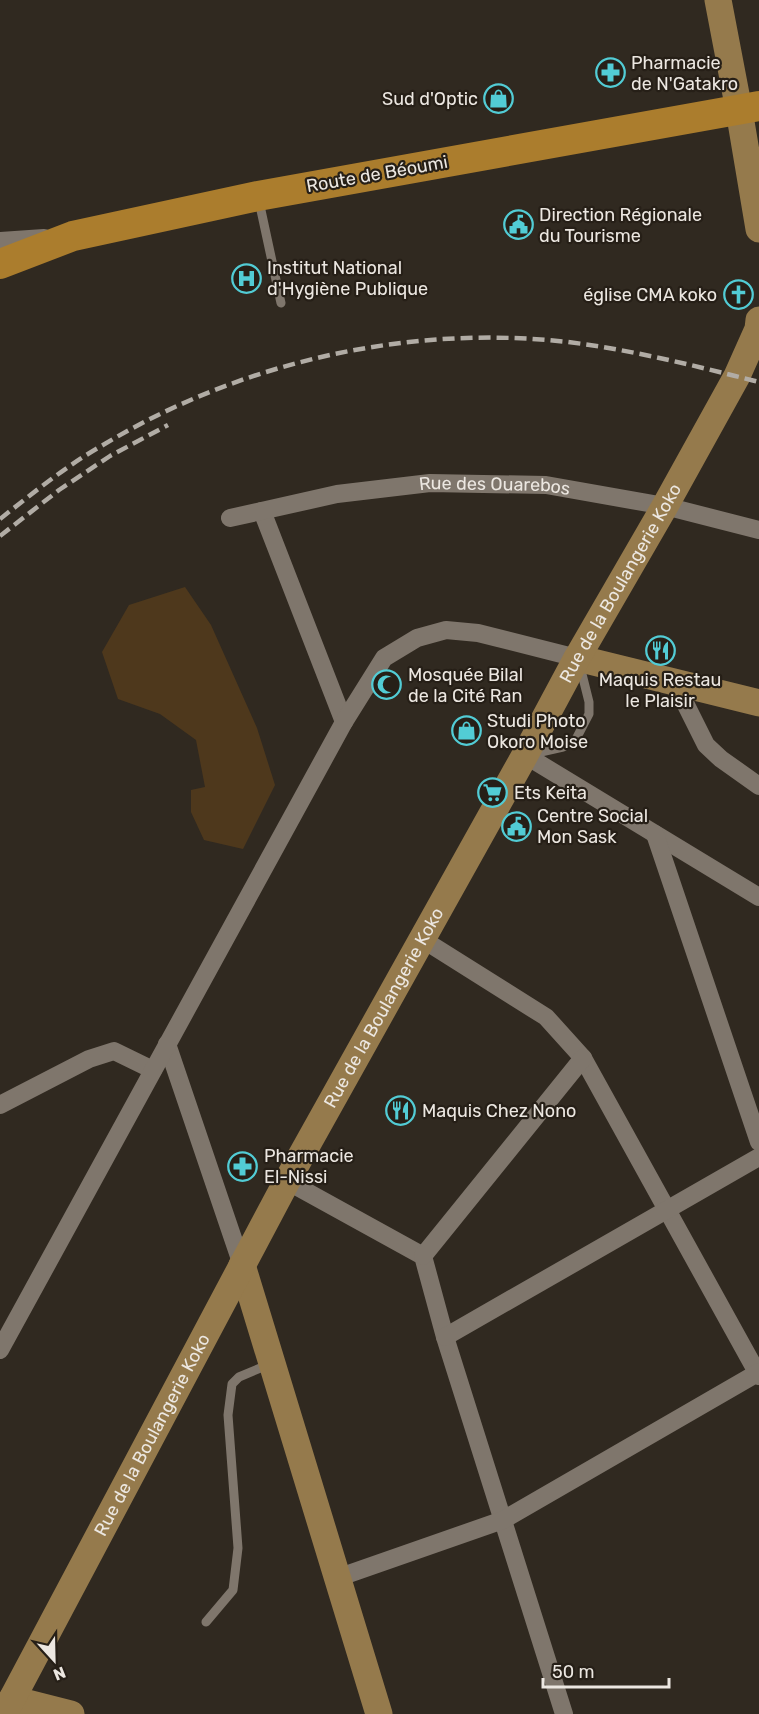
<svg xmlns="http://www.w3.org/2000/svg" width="759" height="1714" viewBox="0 0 759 1714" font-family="Rubik,sans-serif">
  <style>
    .green { fill: #4e381c }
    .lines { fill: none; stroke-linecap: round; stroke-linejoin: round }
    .lane { stroke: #7f766c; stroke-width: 9 }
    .street { stroke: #7f766c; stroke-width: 18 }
    .secondary { stroke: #957a4c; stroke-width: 27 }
    .primary { stroke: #ab7d2d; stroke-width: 30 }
    .rail { stroke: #b1aca5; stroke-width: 4.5; stroke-dasharray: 12 6; stroke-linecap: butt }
    .labels { text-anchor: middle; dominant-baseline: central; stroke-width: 4.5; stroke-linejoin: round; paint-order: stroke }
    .poi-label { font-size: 18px; fill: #ece7e1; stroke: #261f17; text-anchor: start }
    .street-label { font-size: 18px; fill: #ece7e1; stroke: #261f17 }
  </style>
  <rect width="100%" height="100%" fill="#302920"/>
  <!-- green -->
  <polygon class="green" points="185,587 211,625 257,728 275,785 243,849 204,840 191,812 191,790 205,787 196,740 160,714 118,699 102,652 129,605"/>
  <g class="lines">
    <!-- lane -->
    <g class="lane">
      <polyline points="259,201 281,303"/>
      <polyline points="532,754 563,747 575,741 589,714 589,702 580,666"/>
      <polyline points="206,1622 233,1590 238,1548 228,1415 232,1384 239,1377 270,1364"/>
    </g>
    <!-- street -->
    <g class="street">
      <polyline points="0,241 44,238"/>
      <polyline points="262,511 344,722"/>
      <path id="s1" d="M230,518L337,494L430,483L546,485L665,506L759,530"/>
      <polyline points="674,681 706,745 721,759 759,786"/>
      <polyline points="525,755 759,897"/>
      <polyline points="655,834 759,1142"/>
      <polyline points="422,939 546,1017 583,1058 759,1376"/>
      <polyline points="167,1044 242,1265"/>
      <polyline points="0,1105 89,1059 114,1051 153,1070"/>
      <polyline points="287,1181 423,1256 445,1337 564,1714"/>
      <polyline points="423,1256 583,1058"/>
      <polyline points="445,1337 759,1157"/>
      <polyline points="0,1350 344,722 384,658 417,638 446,630 478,633 577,658"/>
      <polyline points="337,1578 503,1520 759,1372"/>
    </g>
    <!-- secondary -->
    <g class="secondary">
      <polyline points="718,0 739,110 759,229"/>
      <polyline points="577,658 759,703"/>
      <polyline points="242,1265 379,1714"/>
      <polyline points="12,1699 71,1714"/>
      <path id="s2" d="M4,1714L287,1181L525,755L577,658L665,506L737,376L758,329L759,320"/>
    </g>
    <!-- primary -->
    <polyline class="primary" points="0,264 73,236 258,196 759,106"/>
    <!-- rail -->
    <g class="rail">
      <path d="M0,519C33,493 66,466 103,445C241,362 408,324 568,342C633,350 696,366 759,382"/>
      <polyline points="0,536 59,490 110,456 168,425"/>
    </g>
  </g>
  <!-- icons -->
  <defs>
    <symbol id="pharmacy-ring" viewBox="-11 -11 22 22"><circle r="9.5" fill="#261f17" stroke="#52ccd5" stroke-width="1.5"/><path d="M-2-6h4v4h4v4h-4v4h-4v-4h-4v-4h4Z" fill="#52ccd5"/></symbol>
    <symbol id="shop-ring" viewBox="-11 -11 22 22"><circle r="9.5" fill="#261f17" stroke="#52ccd5" stroke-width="1.5"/><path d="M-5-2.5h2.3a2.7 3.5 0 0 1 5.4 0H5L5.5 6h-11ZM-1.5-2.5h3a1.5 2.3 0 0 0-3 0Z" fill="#52ccd5"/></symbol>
    <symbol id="civic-ring" viewBox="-11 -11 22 22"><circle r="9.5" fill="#261f17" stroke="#52ccd5" stroke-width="1.5"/><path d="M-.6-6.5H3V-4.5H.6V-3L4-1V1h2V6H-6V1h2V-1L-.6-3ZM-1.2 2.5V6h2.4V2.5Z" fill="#52ccd5"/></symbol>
    <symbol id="hospital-ring" viewBox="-11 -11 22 22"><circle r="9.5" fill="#261f17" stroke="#52ccd5" stroke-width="1.5"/><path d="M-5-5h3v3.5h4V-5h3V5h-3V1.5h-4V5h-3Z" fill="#52ccd5"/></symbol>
    <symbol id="church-ring" viewBox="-11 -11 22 22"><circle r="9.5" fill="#261f17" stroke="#52ccd5" stroke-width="1.5"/><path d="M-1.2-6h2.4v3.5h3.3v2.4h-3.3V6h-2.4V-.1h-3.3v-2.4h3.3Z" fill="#52ccd5"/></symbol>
    <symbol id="restaurant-ring" viewBox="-11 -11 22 22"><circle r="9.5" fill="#261f17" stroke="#52ccd5" stroke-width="1.5"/><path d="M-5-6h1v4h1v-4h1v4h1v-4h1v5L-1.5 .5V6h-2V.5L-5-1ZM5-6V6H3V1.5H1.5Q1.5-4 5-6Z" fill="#52ccd5"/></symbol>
    <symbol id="mosque-ring" viewBox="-11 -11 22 22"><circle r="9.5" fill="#261f17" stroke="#52ccd5" stroke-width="1.5"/><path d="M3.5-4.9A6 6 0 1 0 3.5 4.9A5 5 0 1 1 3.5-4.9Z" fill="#52ccd5"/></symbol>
    <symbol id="supermarket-ring" viewBox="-11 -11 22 22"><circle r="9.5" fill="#261f17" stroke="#52ccd5" stroke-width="1.5"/><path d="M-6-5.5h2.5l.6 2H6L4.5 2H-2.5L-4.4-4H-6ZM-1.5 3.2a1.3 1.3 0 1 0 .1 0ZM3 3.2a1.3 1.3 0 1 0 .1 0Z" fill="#52ccd5"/></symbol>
  </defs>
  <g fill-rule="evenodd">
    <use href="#pharmacy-ring" x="594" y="56" width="33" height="33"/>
    <use href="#shop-ring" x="482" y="82" width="33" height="33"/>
    <use href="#civic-ring" x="502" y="208" width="33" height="33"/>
    <use href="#hospital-ring" x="230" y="262" width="33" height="33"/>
    <use href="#church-ring" x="722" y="278" width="33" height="33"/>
    <use href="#restaurant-ring" x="644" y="634" width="33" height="33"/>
    <use href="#mosque-ring" x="370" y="668" width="33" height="33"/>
    <use href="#shop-ring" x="450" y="714" width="33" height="33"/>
    <use href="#supermarket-ring" x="476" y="776" width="33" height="33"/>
    <use href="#civic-ring" x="500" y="810" width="33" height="33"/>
    <use href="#restaurant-ring" x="384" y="1094" width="33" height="33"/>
    <use href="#pharmacy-ring" x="226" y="1150" width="33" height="33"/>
  </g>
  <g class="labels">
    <!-- poi labels -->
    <g class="poi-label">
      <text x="631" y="63">Pharmacie<tspan x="631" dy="21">de N'Gatakro</tspan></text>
      <text x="478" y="99" text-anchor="end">Sud d'Optic</text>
      <text x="539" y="215">Direction Régionale<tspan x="539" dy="21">du Tourisme</tspan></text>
      <text x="267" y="268">Institut National<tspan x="267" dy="21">d'Hygiène Publique</tspan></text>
      <text x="717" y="295" text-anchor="end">église CMA koko</text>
      <text x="408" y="675">Mosquée Bilal<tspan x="408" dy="21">de la Cité Ran</tspan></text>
      <text x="660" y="680" text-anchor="middle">Maquis Restau<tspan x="660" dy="21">le Plaisir</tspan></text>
      <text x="487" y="721">Studi Photo<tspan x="487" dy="21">Okoro Moise</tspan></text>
      <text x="514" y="793">Ets Keita</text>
      <text x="537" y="816">Centre Social<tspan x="537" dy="21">Mon Sask</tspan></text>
      <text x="422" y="1111">Maquis Chez Nono</text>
      <text x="264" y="1156">Pharmacie<tspan x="264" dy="21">El-Nissi</tspan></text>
    </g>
    <!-- street labels -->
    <g class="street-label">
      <text transform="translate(377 174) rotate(-10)">Route de Béoumi</text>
      <text stroke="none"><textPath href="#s1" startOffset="268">Rue des Ouarebos</textPath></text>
      <text stroke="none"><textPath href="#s2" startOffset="1288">Rue de la Boulangerie Koko</textPath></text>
      <text stroke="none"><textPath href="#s2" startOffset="802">Rue de la Boulangerie Koko</textPath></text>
      <text stroke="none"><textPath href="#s2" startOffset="316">Rue de la Boulangerie Koko</textPath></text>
    </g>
  </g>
  <!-- north arrow -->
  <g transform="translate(54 1660) rotate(158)" stroke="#261f17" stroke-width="4.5" paint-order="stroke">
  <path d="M0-4.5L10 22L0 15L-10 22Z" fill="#ece7e1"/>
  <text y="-9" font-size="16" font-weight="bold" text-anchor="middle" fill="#ece7e1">N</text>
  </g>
  <!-- scale -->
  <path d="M543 1678v9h126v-9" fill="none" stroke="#ece7e1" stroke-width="3"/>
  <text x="552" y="1678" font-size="18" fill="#ece7e1" stroke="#261f17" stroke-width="4.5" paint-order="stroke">50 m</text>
</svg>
